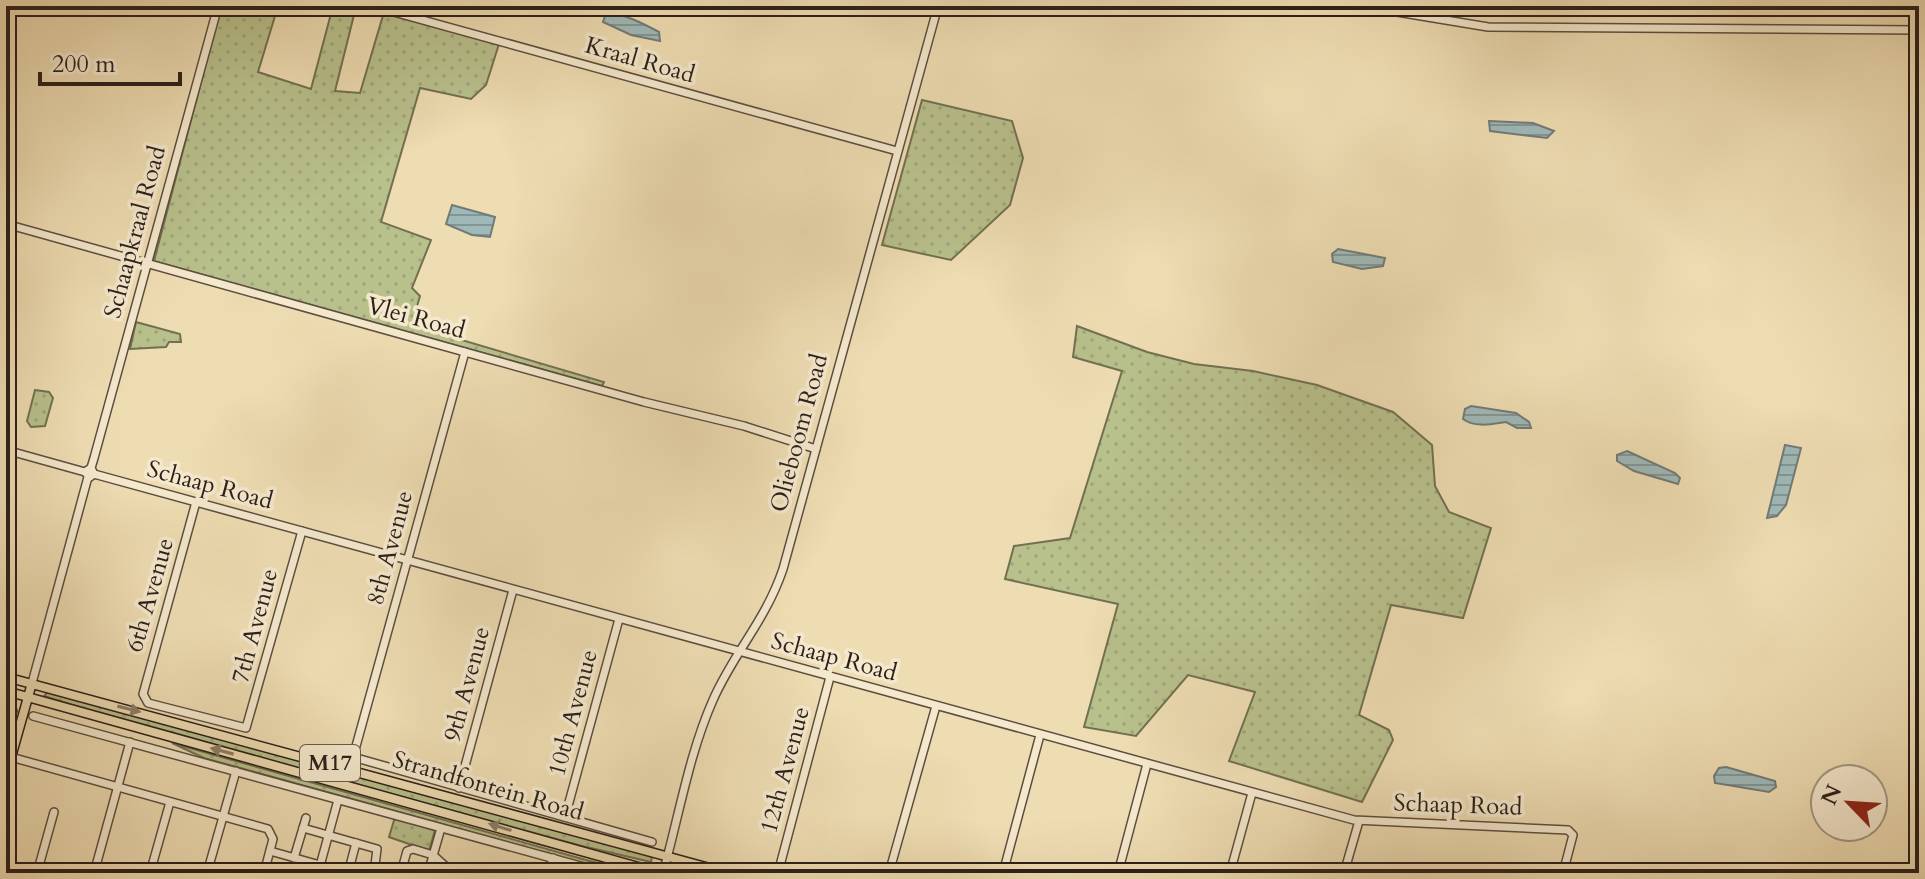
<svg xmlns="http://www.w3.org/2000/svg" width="1925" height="879" viewBox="0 0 1925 879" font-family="Cardo,serif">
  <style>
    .green { fill: url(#green-dots); stroke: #727052; stroke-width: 2 }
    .water { fill: url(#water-rules); stroke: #717b78; stroke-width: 2 }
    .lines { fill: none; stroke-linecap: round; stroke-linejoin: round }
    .minor-casing { stroke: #5c4e3f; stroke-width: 10 }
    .major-casing { stroke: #2b1f19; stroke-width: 11 }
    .minor { stroke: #f4e8cd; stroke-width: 7 }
    .major { stroke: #eedcb2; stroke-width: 8 }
    .oneway { fill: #8c7e66 }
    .labels { text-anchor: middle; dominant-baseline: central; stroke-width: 7; stroke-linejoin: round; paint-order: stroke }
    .shield { fill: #f4e8cd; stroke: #675b4f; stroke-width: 2 }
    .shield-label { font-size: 22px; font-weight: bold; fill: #2b1f19 }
    .street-label { font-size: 24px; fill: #2b1f19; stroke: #f4e8cd }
  </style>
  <defs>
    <pattern id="green-dots" width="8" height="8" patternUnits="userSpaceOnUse" patternTransform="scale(2)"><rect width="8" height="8" fill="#b8c08c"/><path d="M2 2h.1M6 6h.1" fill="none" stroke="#9ea578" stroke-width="1.8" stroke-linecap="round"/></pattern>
    <pattern id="water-rules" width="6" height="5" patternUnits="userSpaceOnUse" patternTransform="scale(2)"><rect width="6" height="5" fill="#9fb9b8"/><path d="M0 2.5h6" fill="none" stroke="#829695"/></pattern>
  </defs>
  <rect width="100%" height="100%" fill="#eedcb2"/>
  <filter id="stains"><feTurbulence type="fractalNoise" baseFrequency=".0025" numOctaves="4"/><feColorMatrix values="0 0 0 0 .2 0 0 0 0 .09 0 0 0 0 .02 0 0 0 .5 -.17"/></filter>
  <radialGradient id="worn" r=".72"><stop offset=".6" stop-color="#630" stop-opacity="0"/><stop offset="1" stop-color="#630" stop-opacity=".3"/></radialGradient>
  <!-- green -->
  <g class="green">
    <polygon points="221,6 278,6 258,72 311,89 333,6 356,7 335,91 360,93 384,12 499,44 486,85 471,99 420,88 381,222 431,240 412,288 420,296 415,313 422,320 421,328 604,382 602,386 154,261"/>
    <polygon points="922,100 1012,121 1023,158 1010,205 951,260 882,245"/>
    <polygon points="136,322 180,334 181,342 169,342 166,347 130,349"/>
    <polygon points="1077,326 1147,352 1194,364 1253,371 1317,385 1393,412 1432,445 1435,486 1449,512 1491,528 1463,618 1391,605 1359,715 1389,730 1393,740 1362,802 1229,761 1255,692 1188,675 1136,736 1084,727 1118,604 1005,579 1014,546 1070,538 1122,371 1073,357"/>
    <polygon points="35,390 49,392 53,398 45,426 31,427 27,421"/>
    <polygon points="49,691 640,853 652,857 651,862 582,846 117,719 44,696"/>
    <polygon points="172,743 586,860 638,873 619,873 204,758"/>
    <polygon points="395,817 435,830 429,851 389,837"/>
  </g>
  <!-- water -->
  <g class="water">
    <path d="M606,13C623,13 644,24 659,32L660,41L631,35L603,22Z"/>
    <polygon points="1489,121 1533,123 1554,131 1547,138 1490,131"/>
    <polygon points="452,205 495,217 490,237 472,235 446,224"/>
    <polygon points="1338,249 1385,258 1383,266 1362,269 1333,262 1332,254"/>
    <path d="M1471,406L1516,413L1529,422L1531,428H1517L1506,422C1492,424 1475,428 1463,419L1465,409Z"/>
    <polygon points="1785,445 1801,448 1786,505 1777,516 1767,518"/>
    <polygon points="1627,451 1675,473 1680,478 1678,484 1634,471 1617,461 1617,455"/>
    <polygon points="1726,767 1775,781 1776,787 1769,792 1715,783 1714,776 1719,768"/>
  </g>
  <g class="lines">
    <defs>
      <g id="minor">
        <polyline points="372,6 897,151"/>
        <polyline points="1361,6 1488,27 1919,30"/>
        <polyline points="6,224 644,402 744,426 816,449"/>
        <polyline points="465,352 353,757 652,842"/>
        <polyline points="6,450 85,472"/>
        <polyline points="91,468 85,472 90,477 94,474 91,468 94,458 218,6"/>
        <polyline points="94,474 1354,820 1568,830 1573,835 1563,873"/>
        <polyline points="196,502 143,694 148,703 246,728 302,531"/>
        <polyline points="32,683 88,477"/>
        <polyline points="6,709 13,711"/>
        <polyline points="33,716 606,873"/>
        <polyline points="11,757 268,829 273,839 264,873"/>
        <polyline points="459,788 513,590"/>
        <polyline points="565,817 619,619"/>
        <polyline points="303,828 377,849 374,873"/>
        <polyline points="270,851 320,865"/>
        <polyline points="294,858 306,818"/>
        <polyline points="37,873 54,812"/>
        <polyline points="94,873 130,742"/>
        <polyline points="150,873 170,802"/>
        <polyline points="207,873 236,771"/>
        <polyline points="318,873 338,800"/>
        <polyline points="348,873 356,843"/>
        <polyline points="401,873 407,851 413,849 433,855 453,873"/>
        <polyline points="428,873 441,828"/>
        <polyline points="549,873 553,858"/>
        <path d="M663,873C679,816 689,754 713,700C734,652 765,622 783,569L938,6"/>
        <polyline points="778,873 830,677"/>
        <polyline points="889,873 936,706"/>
        <polyline points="1003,873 1040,735"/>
        <polyline points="1118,873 1147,764"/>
        <polyline points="1230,873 1252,793"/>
        <polyline points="1344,873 1359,821"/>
      </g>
      <g id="major">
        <polyline points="6,677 728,873"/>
        <polyline points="6,691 660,873"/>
        <polyline points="6,775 32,683"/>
      </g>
    </defs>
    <!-- minor casing -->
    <use href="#minor" class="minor-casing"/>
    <!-- major casing -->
    <use href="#major" class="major-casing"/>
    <!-- minor -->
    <use href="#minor" class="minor"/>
    <!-- major -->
    <use href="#major" class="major"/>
  </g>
  <!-- one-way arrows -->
  <defs><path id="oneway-solid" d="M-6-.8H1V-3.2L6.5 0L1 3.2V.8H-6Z" transform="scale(2)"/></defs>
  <g class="oneway">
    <use href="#oneway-solid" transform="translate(129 709) rotate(14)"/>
    <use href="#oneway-solid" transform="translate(222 751) rotate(-165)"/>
    <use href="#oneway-solid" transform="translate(500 827) rotate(-163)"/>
  </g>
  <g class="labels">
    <!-- shield labels -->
    <rect class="shield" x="300" y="745" width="60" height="36" rx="6"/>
    <g class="shield-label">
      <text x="330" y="763">M17</text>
    </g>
    <!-- street labels -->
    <g class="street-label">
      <text transform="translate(640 60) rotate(16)">Kraal Road</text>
      <text transform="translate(135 232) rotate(-75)">Schaapkraal Road</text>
      <text transform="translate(416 318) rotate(15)">Vlei Road</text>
      <text transform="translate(799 433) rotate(-75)">Olieboom Road</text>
      <text transform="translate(210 485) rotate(15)">Schaap Road</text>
      <text transform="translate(390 548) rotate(-75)">8th Avenue</text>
      <text transform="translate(150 595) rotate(-74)">6th Avenue</text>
      <text transform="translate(255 626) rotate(-75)">7th Avenue</text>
      <text transform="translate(834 657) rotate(15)">Schaap Road</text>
      <text transform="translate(467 684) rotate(-75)">9th Avenue</text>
      <text transform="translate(573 713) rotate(-75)">10th Avenue</text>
      <text transform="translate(785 770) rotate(-75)">12th Avenue</text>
      <text transform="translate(488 786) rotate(16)">Strandfontein Road</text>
      <text transform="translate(1458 805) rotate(2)">Schaap Road</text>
    </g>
  </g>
  <!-- margin -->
  <rect width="1925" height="879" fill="none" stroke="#eedcb2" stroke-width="32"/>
  <rect x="8" y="8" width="1909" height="863" fill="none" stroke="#2b1f19" stroke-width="4"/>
  <rect x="16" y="16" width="1893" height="847" fill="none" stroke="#2b1f19" stroke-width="2"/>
  <!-- north arrow -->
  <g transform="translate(1849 803) rotate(295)"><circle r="38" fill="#f4e8cd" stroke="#a49885" stroke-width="2"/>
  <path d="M0-6L14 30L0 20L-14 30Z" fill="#8f2418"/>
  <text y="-12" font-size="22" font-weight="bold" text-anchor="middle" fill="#2b1f19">N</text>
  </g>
  <!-- scale -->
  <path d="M40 72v12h140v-12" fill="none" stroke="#2b1f19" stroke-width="4"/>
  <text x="52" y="72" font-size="24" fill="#2b1f19" stroke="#f4e8cd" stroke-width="6" paint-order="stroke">200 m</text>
  <rect width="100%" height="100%" filter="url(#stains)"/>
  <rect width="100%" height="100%" fill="url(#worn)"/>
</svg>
